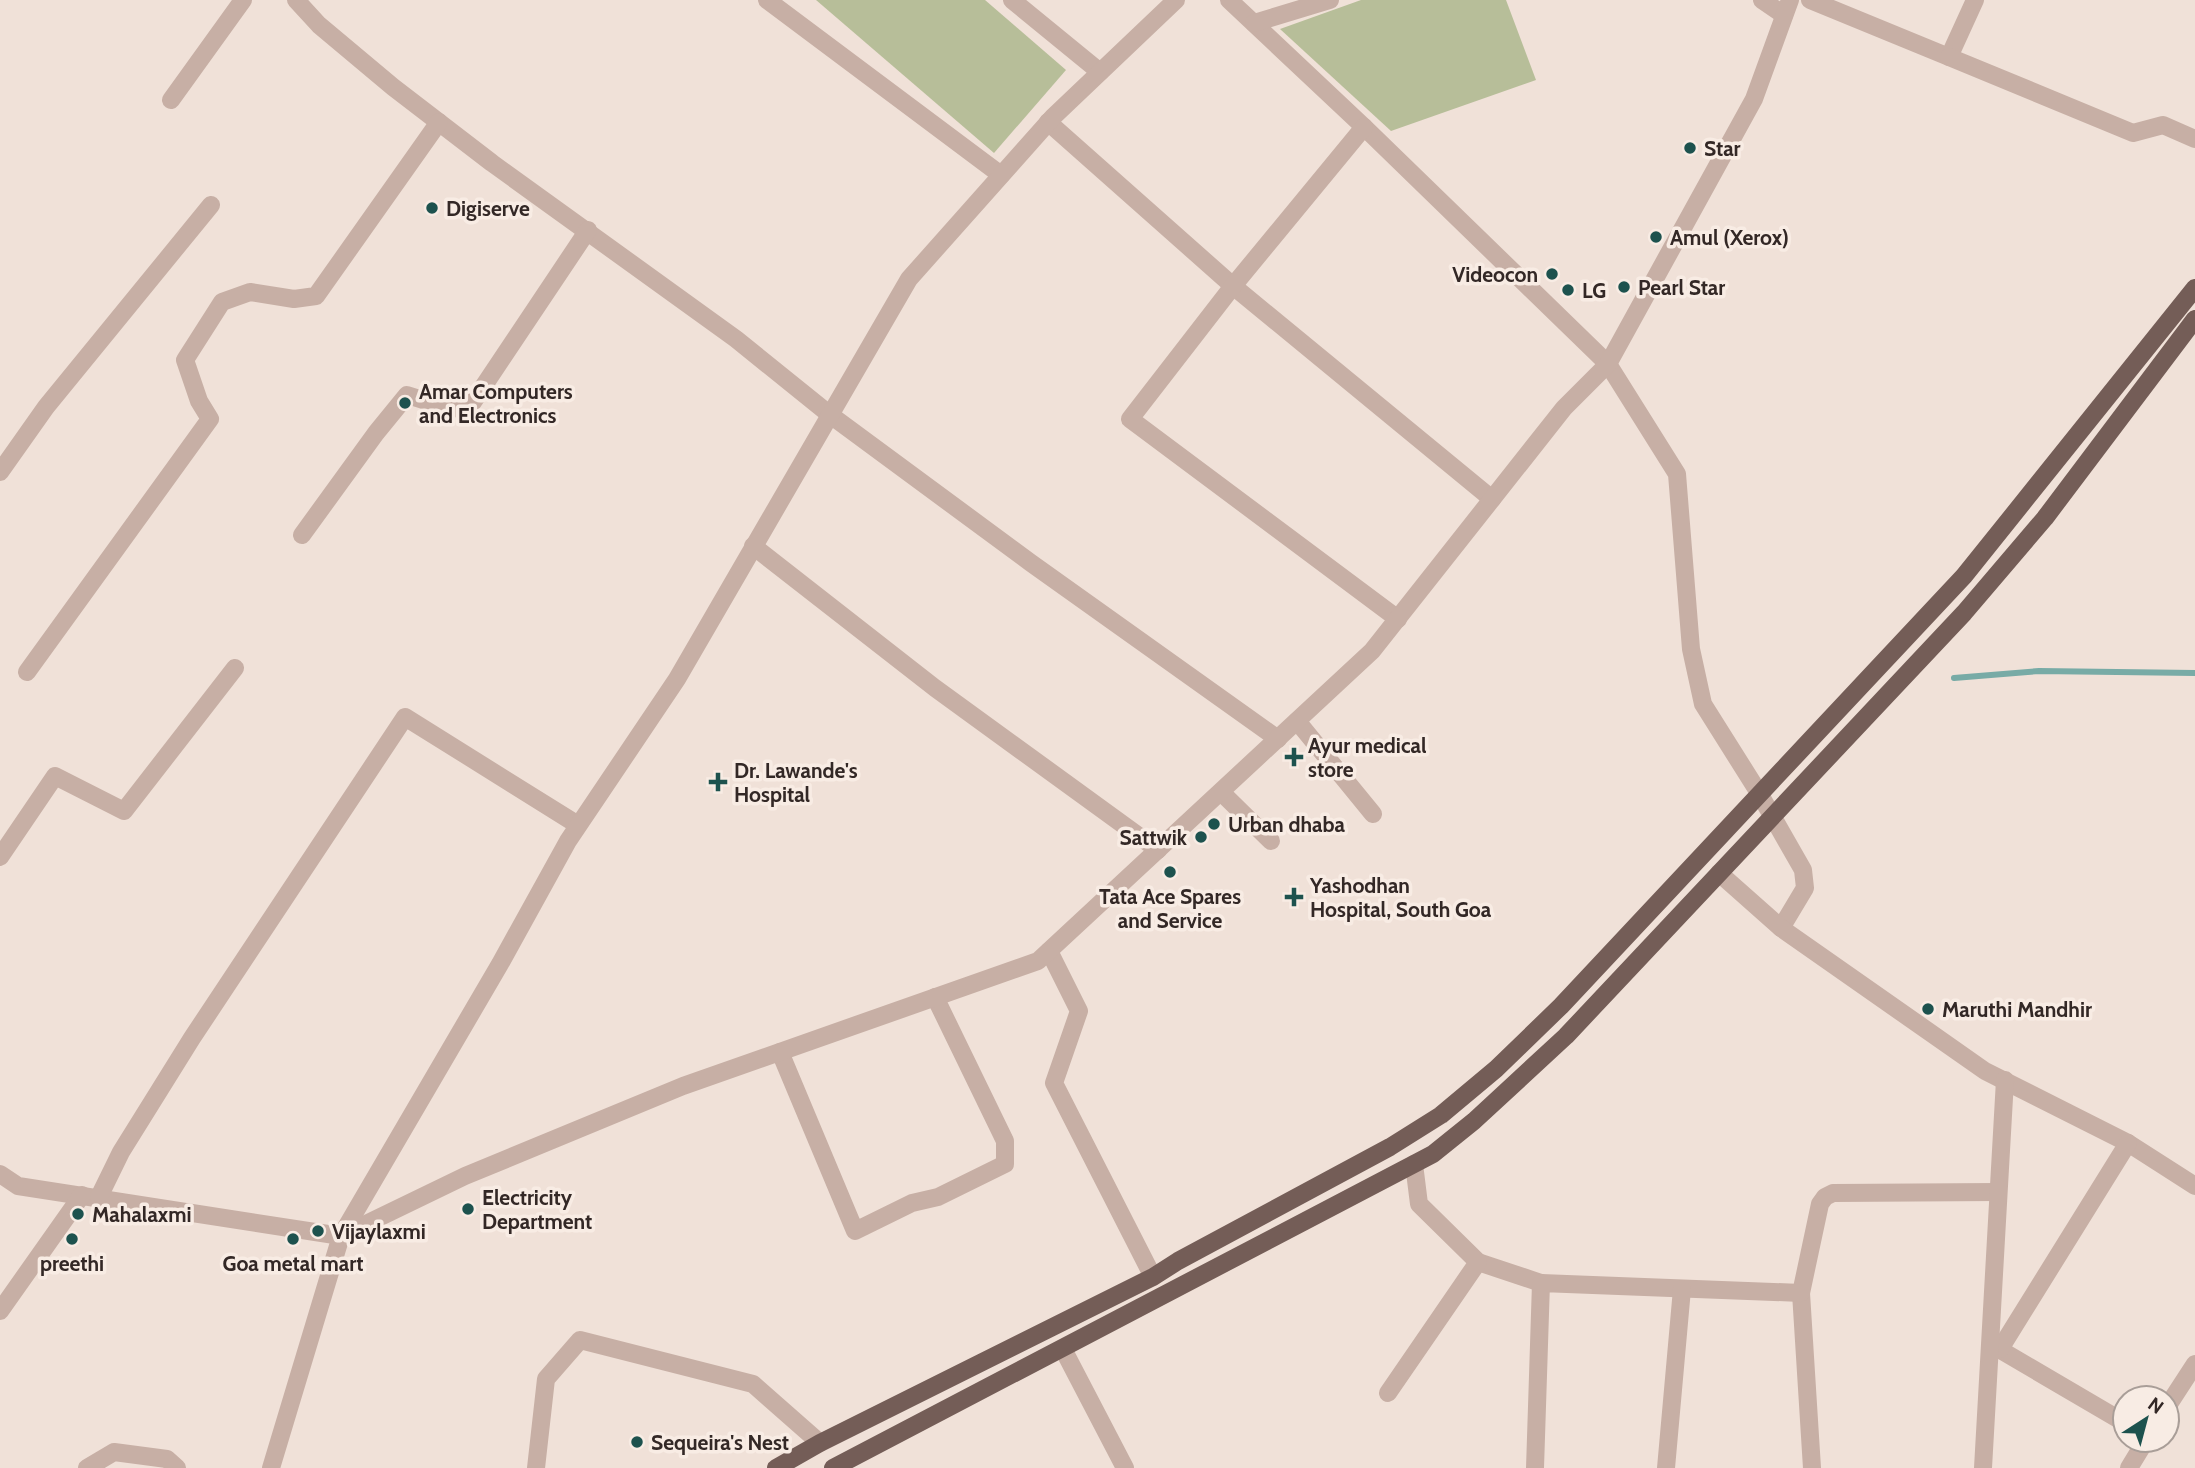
<svg xmlns="http://www.w3.org/2000/svg" width="2195" height="1468" viewBox="0 0 2195 1468" font-family="Cabin,sans-serif">
  <style>
    .green { fill: #b7be99 }
    .lines { fill: none; stroke-linecap: round; stroke-linejoin: round }
    .stream { stroke: #78aba6; stroke-width: 6 }
    .minor { stroke: #c7afa5; stroke-width: 18 }
    .major { stroke: #745d57; stroke-width: 18 }
    .poi-dot { fill: #1d524e; stroke: #f8ece4; stroke-width: 2.5 }
    .labels { text-anchor: middle; dominant-baseline: central; stroke-width: 7; stroke-linejoin: round; paint-order: stroke }
    .poi-label { font-size: 21px; font-weight: bold; fill: #332826; stroke: #f8ece4; text-anchor: start }
  </style>
  <rect width="100%" height="100%" fill="#f0e1d8"/>
  <!-- green -->
  <g class="green">
    <polygon points="816,0 985,0 1066,70 994,153"/>
    <polygon points="1361,0 1506,0 1536,80 1391,131 1280,29"/>
  </g>
  <g class="lines">
    <!-- stream -->
    <polyline class="stream" points="1954,678 2039,671 2195,673"/>
    <!-- minor -->
    <g class="minor">
      <polyline points="296,0 319,25 393,87 492,163 736,339 829,414 1031,563 1278,739"/>
      <polyline points="767,0 1001,175"/>
      <polyline points="1012,0 1100,72"/>
      <polyline points="1229,0 1364,127 1608,364 1677,474 1691,649 1703,704 1759,793 1803,870 1805,888 1781,928"/>
      <polyline points="1762,0 1784,15"/>
      <polyline points="1810,0 1949,57 1975,0"/>
      <polyline points="1254,23 1330,0"/>
      <polyline points="1949,57 2133,133 2163,125 2195,139"/>
      <polyline points="171,100 243,0"/>
      <polyline points="1048,122 1233,286 1492,499"/>
      <polyline points="1364,127 1233,286 1130,419 1398,619"/>
      <polyline points="0,472 46,407 211,205"/>
      <polyline points="302,535 376,433 407,395 452,409 473,402 588,230"/>
      <polyline points="753,546 935,688 1158,850"/>
      <polyline points="27,672 210,419 199,401 185,360 222,302 250,292 294,299 316,296 439,122"/>
      <polyline points="1297,721 1373,814"/>
      <polyline points="1221,792 1271,841"/>
      <polyline points="0,857 55,776 124,811 235,668"/>
      <polyline points="1719,873 1781,928 1985,1071 2128,1143 2195,1186"/>
      <polyline points="1049,951 1079,1011 1054,1083 1153,1277"/>
      <polyline points="780,1052 855,1231 912,1203 938,1197 1005,1164 1005,1141 935,997"/>
      <polyline points="0,1174 18,1186 341,1236 465,1176 683,1086 1038,961 1372,651 1564,408 1608,364 1754,99 1790,0"/>
      <polyline points="99,1197 121,1152 192,1038 405,717 578,825"/>
      <polyline points="1478,1262 1541,1283"/>
      <polyline points="1801,1293 1812,1468"/>
      <polyline points="0,1311 82,1195"/>
      <polyline points="1992,1345 2125,1423"/>
      <polyline points="1063,1349 1125,1468"/>
      <polyline points="2000,1349 2128,1143"/>
      <polyline points="1388,1393 1478,1262 1419,1204 1414,1164"/>
      <polyline points="2167,1407 2195,1364"/>
      <polyline points="87,1468 114,1452 167,1459 177,1468"/>
      <polyline points="271,1468 341,1236 500,964 568,841 677,679 909,279 1053,117 1176,0"/>
      <polyline points="536,1468 546,1379 580,1340 753,1384 820,1443"/>
      <polyline points="1535,1468 1541,1283 1801,1293 1820,1204 1825,1197 1833,1193 1998,1192"/>
      <polyline points="1666,1468 1682,1289"/>
      <polyline points="1983,1468 2005,1080"/>
      <polyline points="2129,1468 2146,1440"/>
    </g>
    <!-- major -->
    <g class="major">
      <polyline points="776,1468 820,1443 1153,1277 1178,1261 1390,1147 1441,1115 1496,1069 1561,1006 1964,576 2195,288"/>
      <polyline points="833,1468 1414,1164 1433,1154 1474,1121 1566,1036 1964,613 2045,518 2195,319"/>
    </g>
  </g>
  <!-- markers -->
  <g class="poi-dot">
    <circle cx="1690" cy="148" r="7"/>
    <circle cx="432" cy="208" r="7"/>
    <circle cx="1656" cy="237" r="7"/>
    <circle cx="1552" cy="274" r="7"/>
    <circle cx="1624" cy="287" r="7"/>
    <circle cx="1568" cy="290" r="7"/>
    <circle cx="405" cy="403" r="7"/>
    <path d="M1290.5 746.5h7v7h7v7h-7v7h-7v-7h-7v-7h7z"/>
    <path d="M714.5 771.5h7v7h7v7h-7v7h-7v-7h-7v-7h7z"/>
    <circle cx="1214" cy="824" r="7"/>
    <circle cx="1201" cy="837" r="7"/>
    <circle cx="1170" cy="872" r="7"/>
    <path d="M1290.5 886.5h7v7h7v7h-7v7h-7v-7h-7v-7h7z"/>
    <circle cx="1928" cy="1009" r="7"/>
    <circle cx="468" cy="1209" r="7"/>
    <circle cx="78" cy="1214" r="7"/>
    <circle cx="318" cy="1231" r="7"/>
    <circle cx="72" cy="1239" r="7"/>
    <circle cx="293" cy="1239" r="7"/>
    <circle cx="637" cy="1442" r="7"/>
  </g>
  <g class="labels">
    <!-- poi labels -->
    <g class="poi-label">
      <text x="1704" y="148">Star</text>
      <text x="446" y="208">Digiserve</text>
      <text x="1670" y="237">Amul (Xerox)</text>
      <text x="1538" y="274" text-anchor="end">Videocon</text>
      <text x="1638" y="287">Pearl Star</text>
      <text x="1582" y="290">LG</text>
      <text x="419" y="391">Amar Computers<tspan x="419" dy="24">and Electronics</tspan></text>
      <text x="1308" y="745">Ayur medical<tspan x="1308" dy="24">store</tspan></text>
      <text x="734" y="770">Dr. Lawande's<tspan x="734" dy="24">Hospital</tspan></text>
      <text x="1228" y="824">Urban dhaba</text>
      <text x="1187" y="837" text-anchor="end">Sattwik</text>
      <text x="1310" y="885">Yashodhan<tspan x="1310" dy="24">Hospital, South Goa</tspan></text>
      <text x="1170" y="896" text-anchor="middle">Tata Ace Spares<tspan x="1170" dy="24">and Service</tspan></text>
      <text x="1942" y="1009">Maruthi Mandhir</text>
      <text x="482" y="1197">Electricity<tspan x="482" dy="24">Department</tspan></text>
      <text x="92" y="1214">Mahalaxmi</text>
      <text x="332" y="1231">Vijaylaxmi</text>
      <text x="72" y="1263" text-anchor="middle">preethi</text>
      <text x="293" y="1263" text-anchor="middle">Goa metal mart</text>
      <text x="651" y="1442">Sequeira's Nest</text>
    </g>
  </g>
  <!-- north arrow -->
  <g transform="translate(2146 1419) rotate(36)"><circle r="33" fill="#f8ece4" stroke="#a99e98" stroke-width="2"/>
  <path d="M0-5L12 26L0 18L-12 26Z" fill="#1d524e"/>
  <text y="-10" font-size="19" font-weight="bold" text-anchor="middle" fill="#332826">N</text>
  </g>
</svg>
